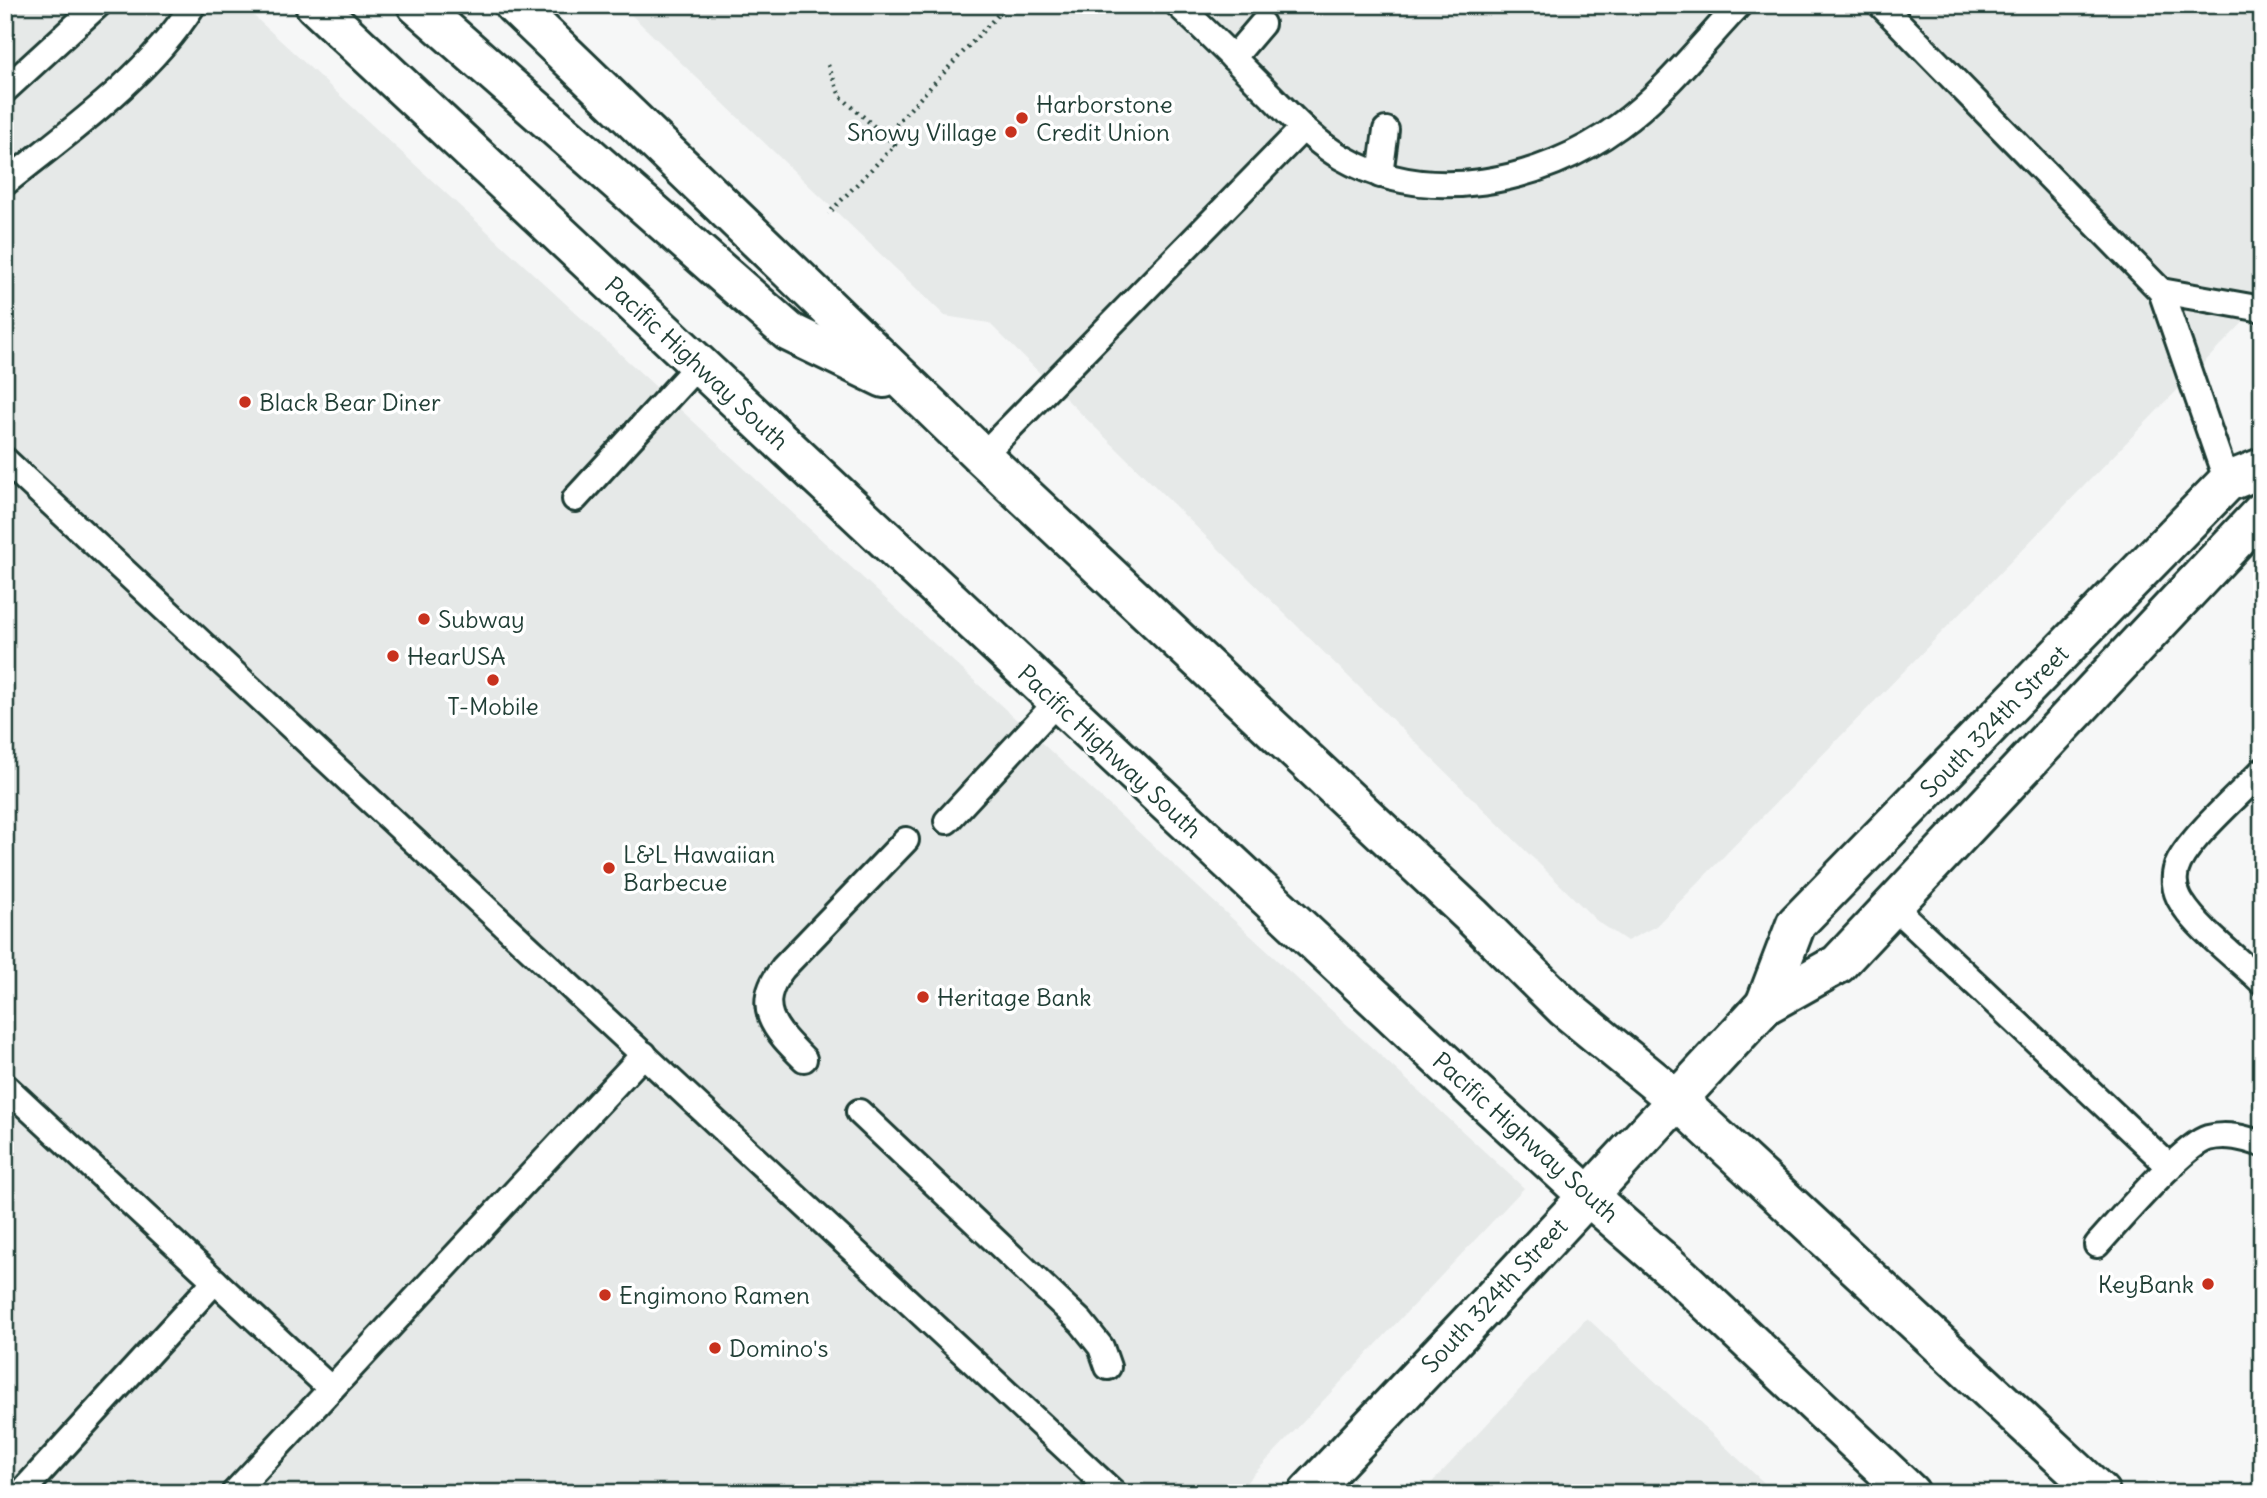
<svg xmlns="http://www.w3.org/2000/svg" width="2267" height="1498" viewBox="0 0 2267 1498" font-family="Delius,sans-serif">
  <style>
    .built { fill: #e6e9e8 }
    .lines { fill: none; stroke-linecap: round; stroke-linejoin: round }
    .service-casing { stroke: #1f3d34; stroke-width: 30 }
    .tertiary-casing { stroke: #1f3d34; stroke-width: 44 }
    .primary-casing { stroke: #1f3d34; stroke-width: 44 }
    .path { stroke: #1f3d34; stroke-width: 4.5; stroke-dasharray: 2 5; stroke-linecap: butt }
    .service { stroke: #fff; stroke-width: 24 }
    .tertiary { stroke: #fff; stroke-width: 38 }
    .primary { stroke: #fff; stroke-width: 38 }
    .poi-dot { fill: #c8321e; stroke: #fff; stroke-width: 2.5 }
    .labels { text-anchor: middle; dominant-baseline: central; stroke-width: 7; stroke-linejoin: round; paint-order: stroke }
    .poi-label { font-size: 24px; fill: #1f3d34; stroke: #fff; text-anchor: start }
    .street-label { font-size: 24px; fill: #1f3d34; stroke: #fff }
  </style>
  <rect width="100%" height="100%" fill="#f6f7f7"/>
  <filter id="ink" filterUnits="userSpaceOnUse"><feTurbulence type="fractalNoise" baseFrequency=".0143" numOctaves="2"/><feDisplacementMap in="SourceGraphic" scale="14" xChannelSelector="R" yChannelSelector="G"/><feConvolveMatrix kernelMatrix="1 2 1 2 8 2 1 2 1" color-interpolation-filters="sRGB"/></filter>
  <g filter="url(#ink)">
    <!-- built -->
    <g class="built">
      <polygon points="5,5 242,5 1524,1188 1236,1493 5,1493"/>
      <polygon points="621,5 2262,5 2262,303 1656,926 1627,941 1597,921 989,323 945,316"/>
      <polygon points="1587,1318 1775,1493 1422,1493"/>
    </g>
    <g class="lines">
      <defs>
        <g id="service">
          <path d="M1178,5C1210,34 1239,64 1269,94C1291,116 1313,141 1341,157C1428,207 1541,183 1619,126C1661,96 1703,43 1739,5"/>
          <polyline points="1881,5 2161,291 2227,482"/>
          <polyline points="1233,58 1262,24"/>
          <polyline points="5,90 98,5"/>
          <polyline points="1380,175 1386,130"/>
          <path d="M5,183C70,131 148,76 193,5"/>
          <polyline points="2161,291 2262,309"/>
          <polyline points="982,456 1303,128"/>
          <polyline points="5,460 1114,1493"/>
          <polyline points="575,499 698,365"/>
          <path d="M2262,771C2239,795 2193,835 2179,862C2172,875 2174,891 2182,903C2199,930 2238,959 2262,982"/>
          <polyline points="947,821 1057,702"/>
          <polyline points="1893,906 2170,1167"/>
          <path d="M804,1059C775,1030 752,1007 783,968L906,840"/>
          <polyline points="5,1086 215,1281 21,1493"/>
          <polyline points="859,1112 1081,1322 1101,1347 1108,1367"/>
          <path d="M2097,1245C2118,1222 2183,1145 2208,1138C2227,1133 2244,1138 2262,1144"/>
          <polyline points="215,1281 331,1389"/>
          <polyline points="234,1493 644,1054"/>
        </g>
        <g id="tertiary">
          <polyline points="1765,1005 1796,924 2227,482 2262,468"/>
          <polyline points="1308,1493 1511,1279 1765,1005 1838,964 2262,512"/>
        </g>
        <g id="primary">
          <polyline points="315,5 1485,1101 1587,1195 1680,1276 1910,1493"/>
          <polyline points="417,5 789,332 884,378"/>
          <polyline points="514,5 982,456 1471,915 1565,1008 1676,1099 2100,1493"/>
        </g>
      </defs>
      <!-- service casing -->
      <use href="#service" class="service-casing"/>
      <!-- tertiary casing -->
      <use href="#tertiary" class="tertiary-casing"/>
      <!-- primary casing -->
      <use href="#primary" class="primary-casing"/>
      <!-- path -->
      <g class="path">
        <polyline points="828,65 840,96 895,145 828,214"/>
        <polyline points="895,145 895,125 1007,5"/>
      </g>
      <!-- service -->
      <use href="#service" class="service"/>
      <!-- tertiary -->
      <use href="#tertiary" class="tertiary"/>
      <!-- primary -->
      <use href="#primary" class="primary"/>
    </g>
  </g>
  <!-- markers -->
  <g class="poi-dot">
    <circle cx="1022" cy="118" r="7"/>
    <circle cx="1011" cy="132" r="7"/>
    <circle cx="245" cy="402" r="7"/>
    <circle cx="424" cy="619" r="7"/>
    <circle cx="393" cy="656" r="7"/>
    <circle cx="493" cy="680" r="7"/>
    <circle cx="609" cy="868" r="7"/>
    <circle cx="923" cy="997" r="7"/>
    <circle cx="2208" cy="1284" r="7"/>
    <circle cx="605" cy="1295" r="7"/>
    <circle cx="715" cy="1348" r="7"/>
  </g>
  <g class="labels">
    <!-- poi labels -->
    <g class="poi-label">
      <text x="1036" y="104">Harborstone<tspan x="1036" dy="28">Credit Union</tspan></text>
      <text x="997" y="132" text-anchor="end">Snowy Village</text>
      <text x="259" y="402">Black Bear Diner</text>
      <text x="438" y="619">Subway</text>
      <text x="407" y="656">HearUSA</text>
      <text x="493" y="706" text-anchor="middle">T-Mobile</text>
      <text x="623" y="854">L&amp;L Hawaiian<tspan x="623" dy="28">Barbecue</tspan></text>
      <text x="937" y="997">Heritage Bank</text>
      <text x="2194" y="1284" text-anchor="end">KeyBank</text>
      <text x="619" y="1295">Engimono Ramen</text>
      <text x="729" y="1348">Domino's</text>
    </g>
    <!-- street labels -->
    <g class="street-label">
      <text transform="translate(697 363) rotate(43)">Pacific Highway South</text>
      <text transform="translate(1994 721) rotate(-46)">South 324th Street</text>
      <text transform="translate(1110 751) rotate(43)">Pacific Highway South</text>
      <text transform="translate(1526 1137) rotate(42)">Pacific Highway South</text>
      <text transform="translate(1494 1295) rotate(-47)">South 324th Street</text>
    </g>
  </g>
  <!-- margin -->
  <rect width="2267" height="1498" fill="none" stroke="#fff" stroke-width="28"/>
  <rect x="14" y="14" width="2239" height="1470" fill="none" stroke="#1f3d34" stroke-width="2.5" filter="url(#ink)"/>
</svg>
